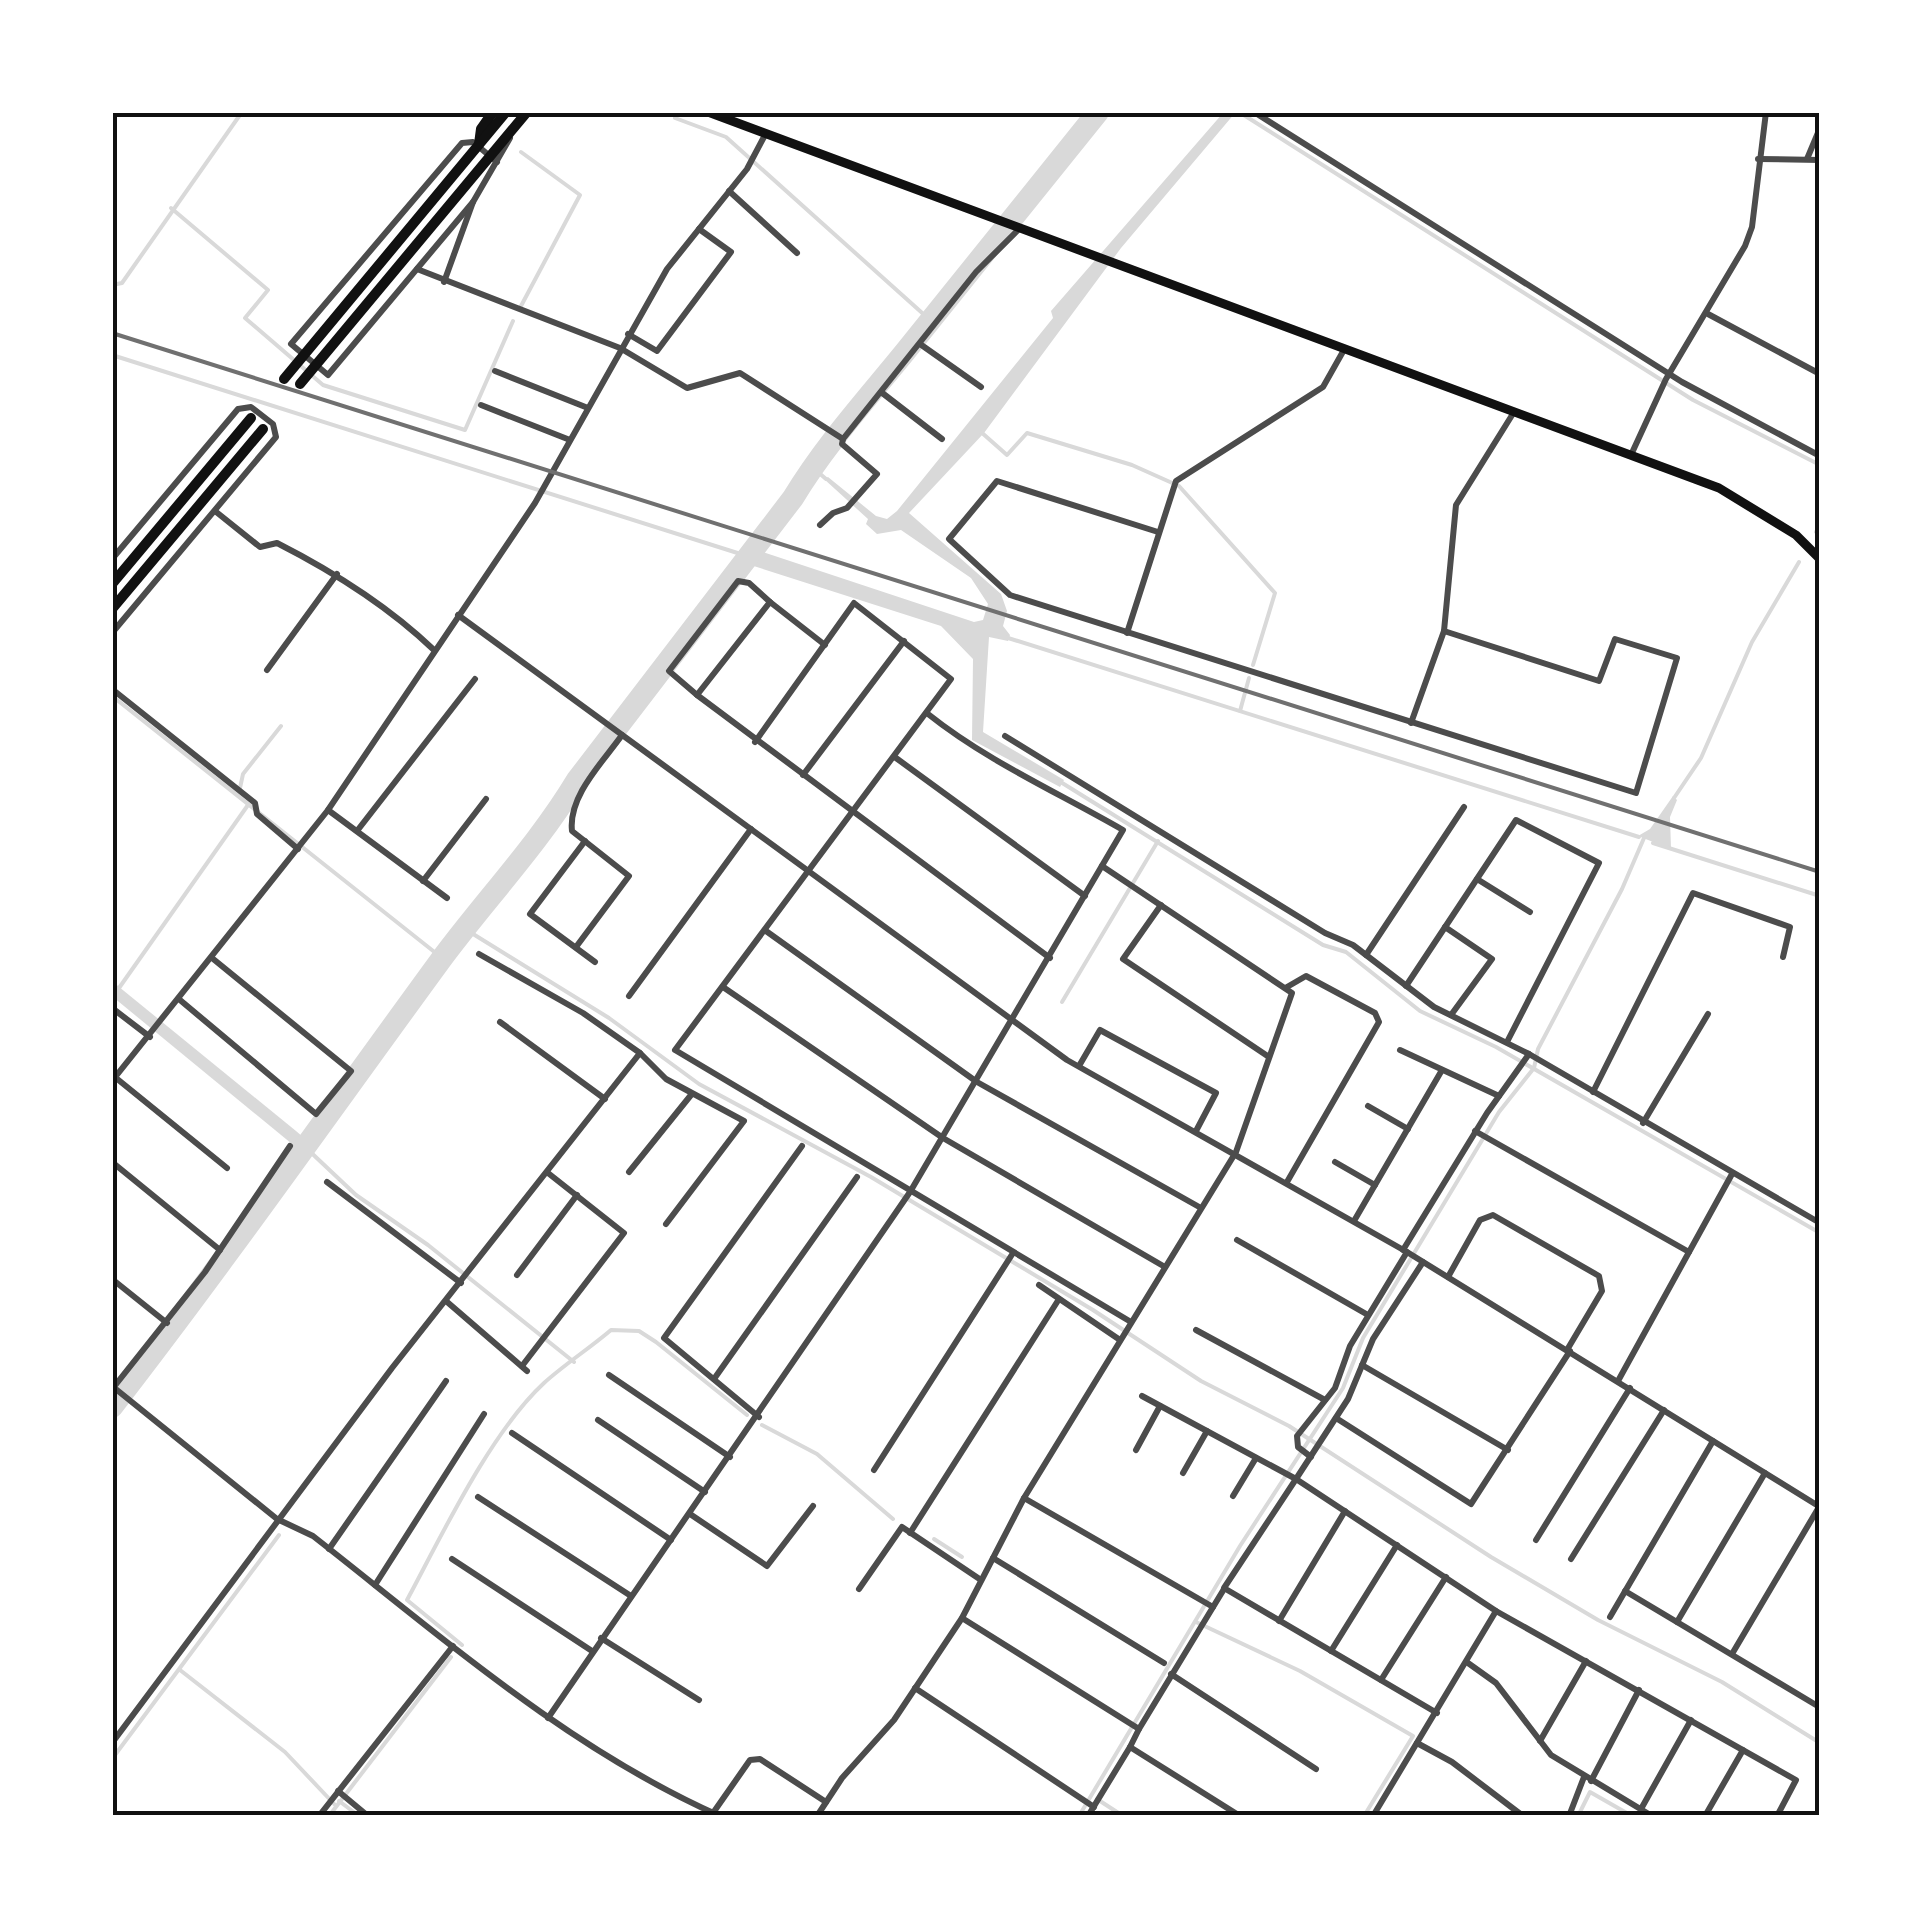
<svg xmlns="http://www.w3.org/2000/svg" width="1932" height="1928" viewBox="0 0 1932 1928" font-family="Rubik,sans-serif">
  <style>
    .water { fill: #d9d9d9 }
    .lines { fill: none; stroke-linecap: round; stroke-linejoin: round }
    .stream { stroke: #d9d9d9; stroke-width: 4 }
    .river { stroke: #d9d9d9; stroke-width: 22 }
    .minor { stroke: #4c4c4c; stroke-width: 6 }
    .secondary { stroke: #111; stroke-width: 9 }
    .primary { stroke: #111; stroke-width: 10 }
    .rail { stroke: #707070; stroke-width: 4 }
    .neatline { fill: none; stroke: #111; stroke-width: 4 }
  </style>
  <rect width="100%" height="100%" fill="#fff"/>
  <!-- water -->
  <g class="water">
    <polygon points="1223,113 1235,113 1121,248 984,433 909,513 1001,594 1007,611 1003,626 1010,635 1008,641 989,637 983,732 1064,780 1060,787 972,740 973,659 941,626 741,562 751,548 974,622 983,620 988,604 971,578 901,530 877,534 866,524 868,519 824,479 828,477 876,516 887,519 897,511 1053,318 1051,311"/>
    <polygon points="1673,796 1677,800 1670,817 1671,849 1638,836 1650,829"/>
    <polygon points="113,982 296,1131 310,1143 303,1153 113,997"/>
  </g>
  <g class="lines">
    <!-- stream -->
    <g class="stream">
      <polyline points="1239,112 1693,400 1820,465"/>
      <polyline points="675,118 726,137 930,320"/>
      <polyline points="521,152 580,195 521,306"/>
      <polyline points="171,208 268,290 245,318 323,385 465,430 513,321"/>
      <polyline points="112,285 122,283 242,112"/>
      <polyline points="112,355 747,556"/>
      <polyline points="981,432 1007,455 1027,433 1132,465 1179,486 1275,593 1253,665"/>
      <polyline points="811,466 826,479"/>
      <polyline points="1816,532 1820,525"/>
      <polyline points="1005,637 1639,837"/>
      <polyline points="112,696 442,958"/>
      <polyline points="1240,711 1249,678"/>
      <polyline points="1059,781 1323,945 1346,952 1420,1011 1496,1047 1820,1233"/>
      <polyline points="240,788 243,774 281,726"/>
      <polyline points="1674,798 1701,758 1752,642 1799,562"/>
      <polyline points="1653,843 1820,896"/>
      <polyline points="465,929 609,1018 699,1084 871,1177 1093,1310 1201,1381 1289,1426 1491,1557 1598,1620 1722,1682 1820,1743"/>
      <polyline points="119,988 248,805"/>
      <polyline points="1062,1002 1158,841"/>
      <polyline points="303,1145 356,1195 428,1245 574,1362"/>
      <polyline points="762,1425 817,1454 893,1519"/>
      <polyline points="934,1539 962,1557"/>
      <polyline points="1196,1622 1300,1671 1413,1736 1364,1816"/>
      <path d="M462,1645L407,1600C442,1535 490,1433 544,1383C565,1364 590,1348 611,1330L639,1331L656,1342L747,1415"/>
      <polyline points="180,1670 285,1752 336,1806"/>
      <polyline points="112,1759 279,1535"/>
      <polyline points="1097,1799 1123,1816"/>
      <polyline points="339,1801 359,1816"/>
      <polyline points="329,1816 451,1657"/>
      <polyline points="1079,1816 1240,1546 1343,1388 1363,1338 1499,1112 1534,1068 1538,1049 1622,889 1644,838"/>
      <polyline points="1578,1816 1590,1792 1632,1816"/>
    </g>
    <!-- river -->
    <path class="river" d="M112,1407C225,1261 331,1110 440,961C485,900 538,845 577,780L793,498C825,445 866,400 905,352C969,272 1033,192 1098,112"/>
    <!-- minor -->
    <g class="minor">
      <polyline points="1254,112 1682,382 1820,456"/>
      <polyline points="1758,159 1820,160"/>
      <polyline points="1807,159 1820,128"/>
      <polyline points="729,191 797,253"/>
      <polyline points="473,202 328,375 291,344 462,143 473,142 497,162"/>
      <polyline points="417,269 620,348 687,388 740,373 843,439 976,272 1019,229"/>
      <polyline points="444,282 473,202 510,138"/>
      <polyline points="1708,314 1820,374"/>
      <polyline points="628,334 657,351 731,252 699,229"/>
      <polyline points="920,344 981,387"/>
      <polyline points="495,371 588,408"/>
      <polyline points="881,392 942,439"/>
      <polyline points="481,405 570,440"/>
      <polyline points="1631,455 1666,379 1745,246 1752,227 1766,112"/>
      <path d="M215,511L260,547L277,543C334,572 387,605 434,650"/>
      <polyline points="820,525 833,513 847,508 877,474 842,444 843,439"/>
      <polyline points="1158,532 997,481 949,539 1010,595 1636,793 1677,658 1615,639 1599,681 1444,631"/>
      <polyline points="112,559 238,409 251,407 273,424 276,437 112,633"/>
      <polyline points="458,615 1067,1060 1407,1252 1820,1507"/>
      <polyline points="1127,633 1176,481 1323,387 1345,348"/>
      <polyline points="825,645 770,602 697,695 1050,958"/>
      <polyline points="267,670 337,574"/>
      <polyline points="112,689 255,803 257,814 298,849"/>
      <polyline points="697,695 669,671 738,581 749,583 770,602"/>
      <polyline points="1411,723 1444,631 1456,505 1514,412"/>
      <polyline points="1005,736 1325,933 1353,945 1434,1007 1529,1054 1820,1223"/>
      <polyline points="755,742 854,603 951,679 675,1050 1131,1322"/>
      <polyline points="896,758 1085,896"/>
      <polyline points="803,775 904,641"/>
      <polyline points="328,810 447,898"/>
      <polyline points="357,831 475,679"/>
      <polyline points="585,841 530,914 595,962"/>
      <polyline points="1477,879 1530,912"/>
      <polyline points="423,881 486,799"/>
      <polyline points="1161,905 1123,959 1269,1057"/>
      <polyline points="1445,927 1492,959 1451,1015"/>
      <polyline points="766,931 977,1082 1201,1208"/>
      <path d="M576,947L629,876L572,831C568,796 603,762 622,735"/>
      <polyline points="479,954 583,1013 640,1053 666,1079 744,1121 666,1224"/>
      <polyline points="1366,955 1464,807"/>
      <polyline points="1406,986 1516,820 1599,863 1507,1042"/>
      <polyline points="723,987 943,1138 1165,1267"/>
      <polyline points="1287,987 1306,976 1375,1013 1379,1022 1287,1182"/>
      <polyline points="629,996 751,829"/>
      <polyline points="180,1000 316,1114 351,1071 212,958"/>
      <polyline points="112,1008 150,1037"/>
      <polyline points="500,1022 605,1099"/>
      <polyline points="1400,1050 1499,1096"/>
      <polyline points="1079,1066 1100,1030 1216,1093 1196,1131"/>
      <polyline points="116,1078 227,1168"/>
      <polyline points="112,1081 328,810 535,503 667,269 747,169 765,135"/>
      <polyline points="1593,1092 1693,893 1790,927 1783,957"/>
      <polyline points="1368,1106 1408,1129"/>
      <polyline points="1643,1123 1708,1014"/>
      <polyline points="1475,1131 1689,1252"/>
      <polyline points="112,1162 220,1250"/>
      <polyline points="1335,1162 1375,1185"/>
      <polyline points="629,1172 691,1095"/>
      <polyline points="327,1182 461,1283"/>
      <polyline points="1354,1221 1442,1070"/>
      <polyline points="1237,1240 1368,1315"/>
      <polyline points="1403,1250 1487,1113 1529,1054"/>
      <polyline points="517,1275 577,1195"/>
      <polyline points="1448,1277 1480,1220 1493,1215 1599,1276 1602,1291 1567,1350"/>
      <polyline points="112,1279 167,1323"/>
      <polyline points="1039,1285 1120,1340"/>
      <polyline points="446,1301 527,1371"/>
      <polyline points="1196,1330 1325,1400"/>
      <polyline points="1362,1365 1508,1450"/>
      <polyline points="522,1366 624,1233 548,1173"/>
      <polyline points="609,1375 730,1457"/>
      <polyline points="714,1379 857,1177"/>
      <polyline points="1618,1381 1732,1174"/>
      <path d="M112,1386L277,1519L313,1536C442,1637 569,1749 720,1816"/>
      <polyline points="113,1388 205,1272 290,1146"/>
      <polyline points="1142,1396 1296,1479 1348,1399 1373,1339 1423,1262"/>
      <polyline points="759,1417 664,1338 802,1146"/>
      <polyline points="1336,1418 1471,1504 1570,1351"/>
      <polyline points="598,1420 705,1492"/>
      <polyline points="512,1433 671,1540"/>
      <polyline points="1136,1450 1160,1406"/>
      <polyline points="1311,1457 1298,1447 1297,1436 1335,1388 1350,1346 1407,1252"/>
      <polyline points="874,1470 1013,1253"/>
      <polyline points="1183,1473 1207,1431"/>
      <polyline points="1233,1496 1256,1458"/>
      <polyline points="478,1497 631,1596"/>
      <polyline points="1024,1498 1213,1607"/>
      <polyline points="690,1514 767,1566 813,1506"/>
      <polyline points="910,1533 1059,1299"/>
      <polyline points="1536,1540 1630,1388"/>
      <polyline points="329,1549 446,1381"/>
      <polyline points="993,1558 1164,1663"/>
      <polyline points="452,1559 592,1651"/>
      <polyline points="1571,1559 1664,1410"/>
      <polyline points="375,1585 484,1414"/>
      <polyline points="859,1589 902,1527 981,1580"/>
      <polyline points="1625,1591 1816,1705"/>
      <polyline points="1610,1617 1713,1441"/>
      <polyline points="962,1618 1139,1729 1130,1747 1240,1816"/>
      <polyline points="1279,1621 1345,1511"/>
      <polyline points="1677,1622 1765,1473"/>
      <polyline points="601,1638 699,1700"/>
      <polyline points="1331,1651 1397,1545"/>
      <polyline points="1732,1654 1819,1507"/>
      <polyline points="1468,1663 1496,1683 1551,1755 1652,1816"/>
      <polyline points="1171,1674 1316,1769"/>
      <polyline points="1381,1680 1446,1577"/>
      <polyline points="915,1688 1094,1807"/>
      <polyline points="1437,1713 1224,1588 1296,1479 1496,1611 1796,1780 1777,1816"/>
      <path d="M548,1718L910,1192L1123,830C1057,792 987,761 928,714"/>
      <polyline points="1139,1729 1224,1589"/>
      <polyline points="1540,1741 1586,1661"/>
      <polyline points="112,1743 392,1368 640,1053"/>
      <polyline points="1417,1743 1452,1762 1523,1816"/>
      <polyline points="1591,1781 1639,1690"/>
      <polyline points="338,1791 368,1816"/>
      <polyline points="1641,1809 1691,1720"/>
      <polyline points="713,1813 750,1760 760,1759 826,1802"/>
      <polyline points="319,1816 453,1646"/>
      <polyline points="817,1816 842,1778 894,1720 962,1618 1024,1498 1236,1152 1292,993 1102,866"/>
      <polyline points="1088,1816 1130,1747"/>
      <polyline points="1373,1816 1496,1611"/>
      <polyline points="1569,1816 1584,1777"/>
      <polyline points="1705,1816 1743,1750"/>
    </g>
    <!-- secondary -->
    <polyline class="secondary" points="708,112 1719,488 1796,535 1820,559"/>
    <!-- primary -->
    <g class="primary">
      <polyline points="479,144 481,129 493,112"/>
      <polyline points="284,379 506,112"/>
      <polyline points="300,384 527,112"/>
      <polyline points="112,584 251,418"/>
      <polyline points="112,609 263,429"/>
    </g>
    <!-- rail -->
    <polyline class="rail" points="112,333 1820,872"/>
  </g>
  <!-- border -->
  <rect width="1932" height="1928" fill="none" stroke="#ffffff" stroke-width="230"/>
  <rect x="115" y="115" width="1702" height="1698" class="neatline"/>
</svg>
